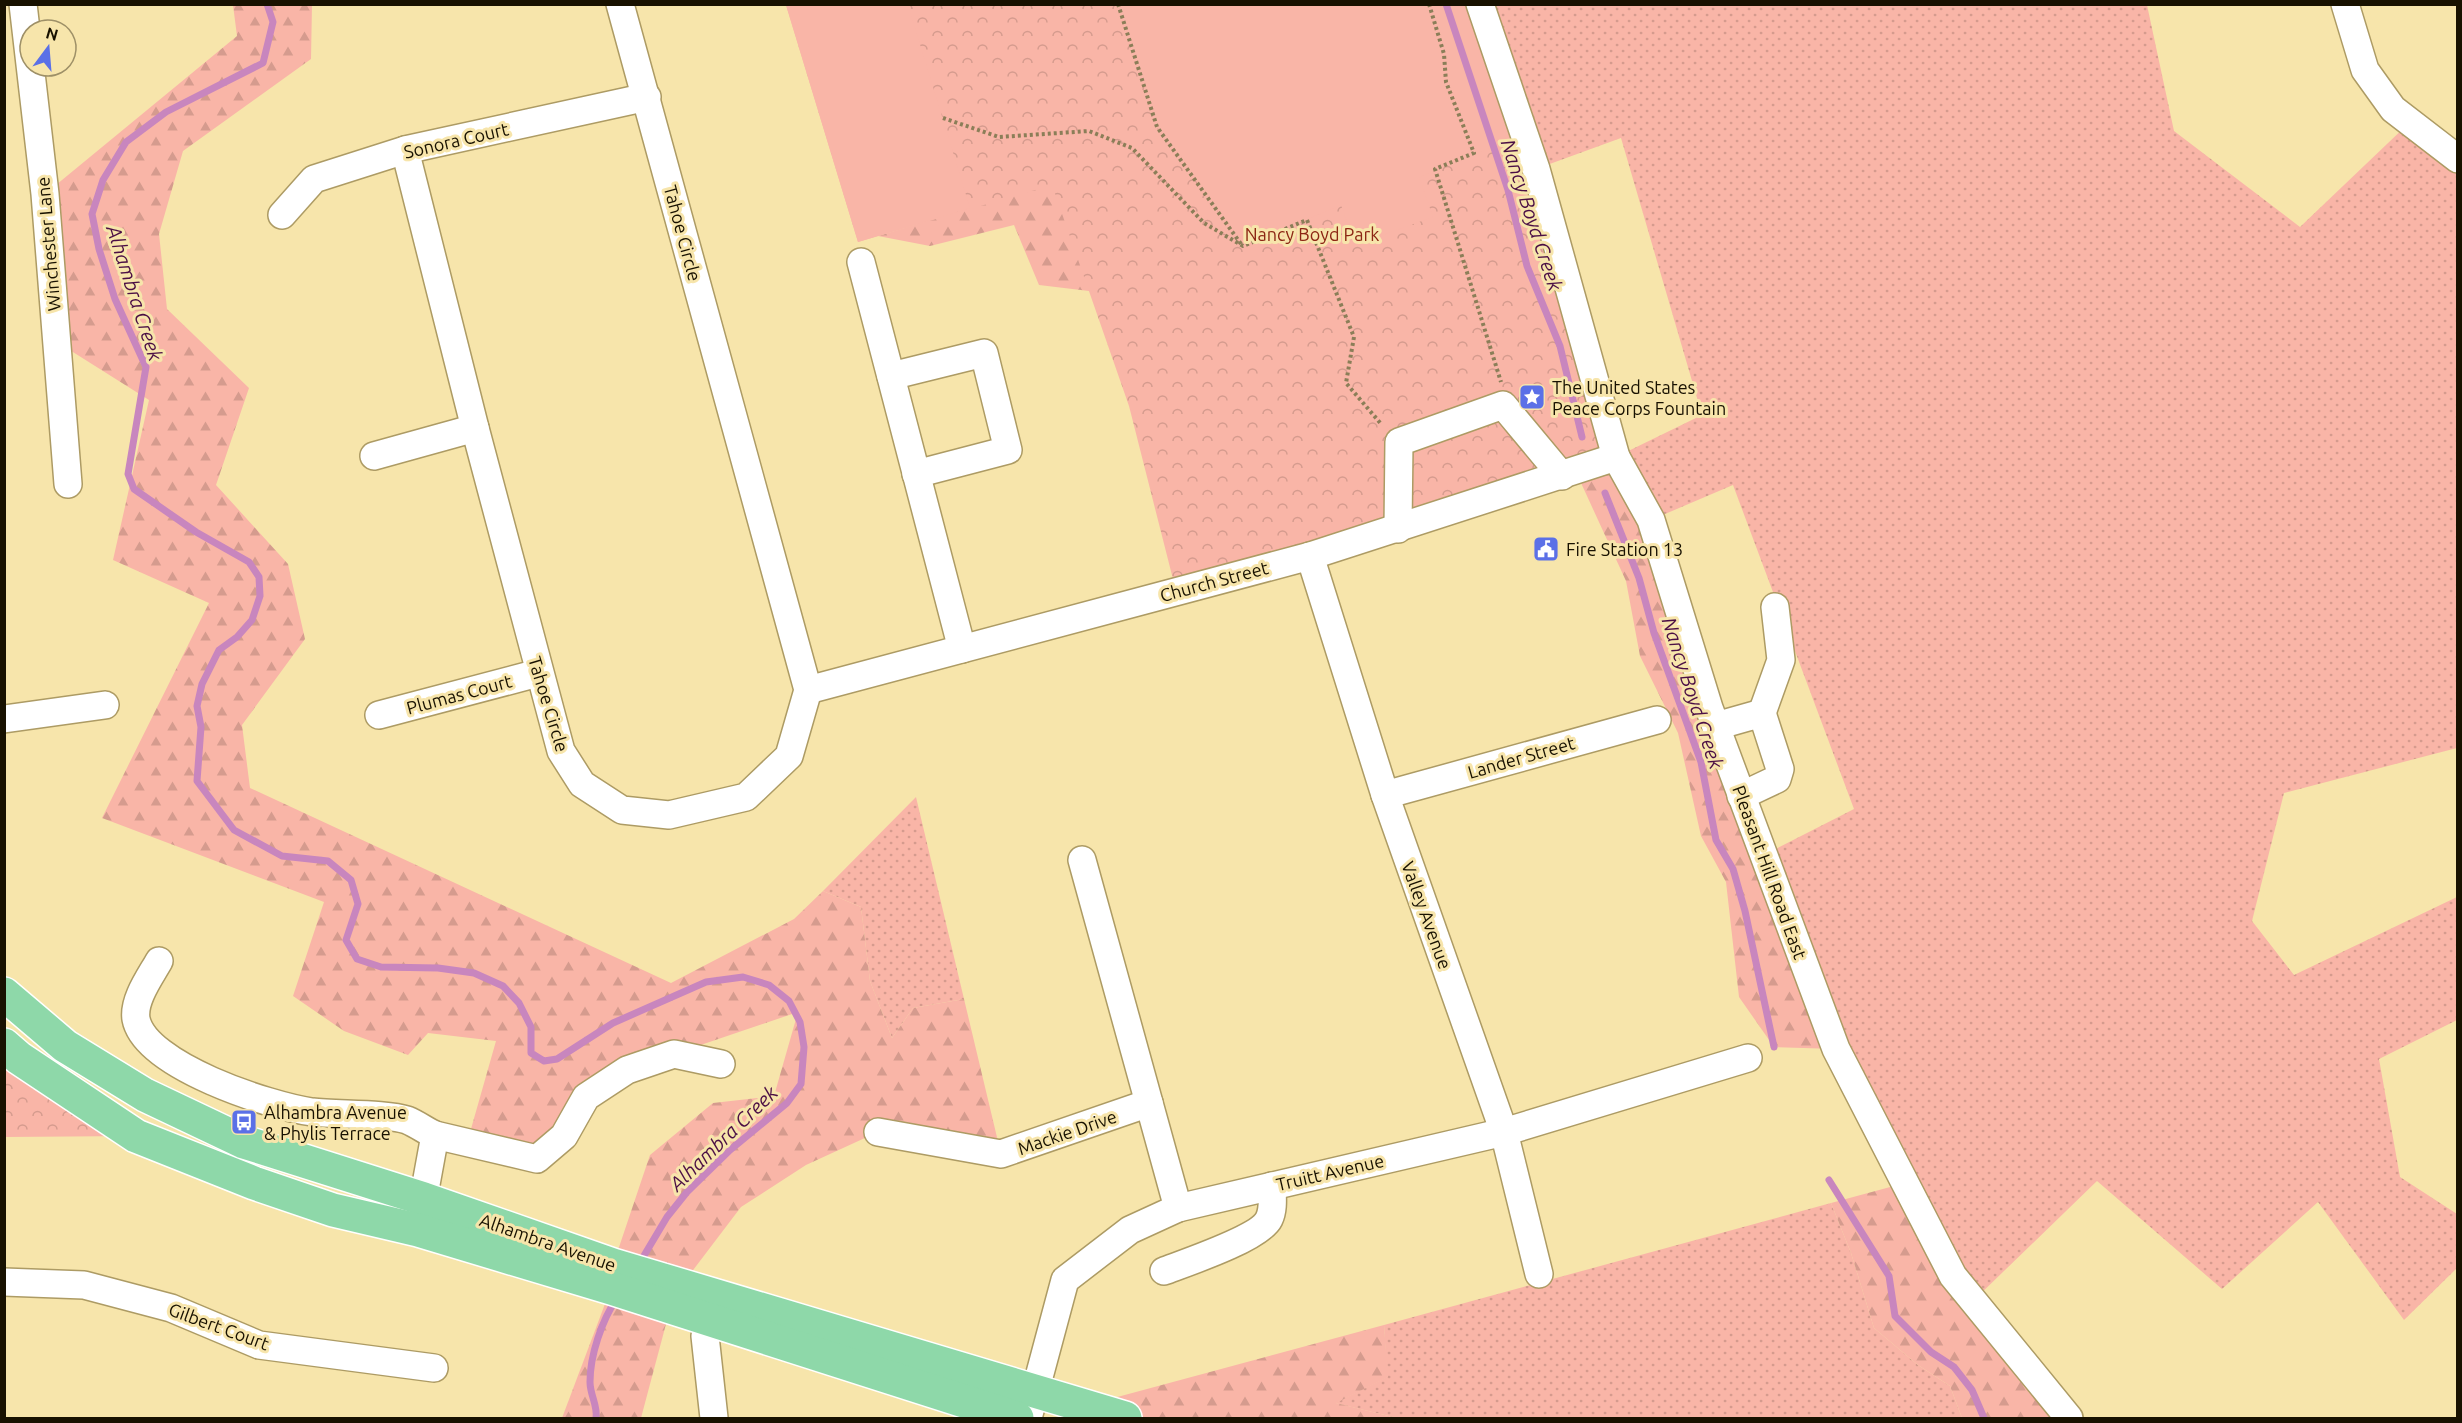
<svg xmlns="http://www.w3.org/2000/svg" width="2462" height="1423" viewBox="0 0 2462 1423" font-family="Ubuntu,sans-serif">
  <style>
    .grass { fill: url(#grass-dots) }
    .forest { fill: url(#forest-firs) }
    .park { fill: url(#park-crowns) }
    .pitch { fill: #f9b5a7 }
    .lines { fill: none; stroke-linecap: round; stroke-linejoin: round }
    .stream { stroke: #c886be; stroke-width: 7 }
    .minor-casing { stroke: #ad9b64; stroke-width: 30 }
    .major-casing { stroke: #fff; stroke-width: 36 }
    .path { stroke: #8b7e58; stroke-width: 4; stroke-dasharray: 3 3; stroke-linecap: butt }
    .minor { stroke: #fff; stroke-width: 27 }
    .major { stroke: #8ed8a9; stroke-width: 33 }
    .labels { text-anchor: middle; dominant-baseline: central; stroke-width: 6; stroke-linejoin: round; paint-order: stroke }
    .street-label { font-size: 18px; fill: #181100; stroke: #f7e5ab }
    .park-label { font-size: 18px; fill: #8c2614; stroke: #f7e5ab }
    .poi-label { font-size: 18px; fill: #181100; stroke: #f7e5ab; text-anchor: start }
    .water-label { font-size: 20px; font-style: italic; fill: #4b0f45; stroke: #f7e5ab }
  </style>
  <defs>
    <pattern id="grass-dots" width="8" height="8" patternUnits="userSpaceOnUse" patternTransform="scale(1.5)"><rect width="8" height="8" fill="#f9b5a7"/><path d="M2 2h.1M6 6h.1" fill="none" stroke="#d59b8e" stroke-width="1.8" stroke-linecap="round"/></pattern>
    <pattern id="forest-firs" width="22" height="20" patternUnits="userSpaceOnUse" patternTransform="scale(1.5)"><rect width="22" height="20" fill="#f9b5a7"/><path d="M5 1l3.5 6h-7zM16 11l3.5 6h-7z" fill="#d59b8e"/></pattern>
    <pattern id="park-crowns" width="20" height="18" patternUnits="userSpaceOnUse" patternTransform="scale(1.5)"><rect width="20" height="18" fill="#f9b5a7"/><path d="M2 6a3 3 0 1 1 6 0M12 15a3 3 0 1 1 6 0" fill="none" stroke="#d59b8e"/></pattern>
  </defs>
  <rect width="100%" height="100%" fill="#f7e5ab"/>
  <!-- grass -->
  <g class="grass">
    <polygon points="1482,5 2147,5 2174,131 2300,227 2409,123 2457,159 2457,748 2284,793 2252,921 2294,975 2457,897 2457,1020 2379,1059 2400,1177 2457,1214 2457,1268 2404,1320 2318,1202 2222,1289 2097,1181 1973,1301 1953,1276 1764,855 1854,809 1733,485 1651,520 1616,457 1702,415 1621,138 1536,169"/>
    <polygon points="916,797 964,999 913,1008 892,1038 870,981 861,907 823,891"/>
    <polygon points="1831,1203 1851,1253 1874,1328 1918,1365 1950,1386 1962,1418 1397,1418 1335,1403 1387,1377 1384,1325"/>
  </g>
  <!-- forest -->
  <g class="forest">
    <polygon points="233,5 312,5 311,59 183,151 159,234 167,309 249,388 216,485 288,564 305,639 242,725 250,788 671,983 794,919 823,891 861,907 870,981 892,1038 913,1008 964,999 1001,1154 878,1132 806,1165 741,1207 681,1286 613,1265 650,1155 713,1103 774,1096 798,1012 627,1070 537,1159 467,1143 496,1041 428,1033 408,1055 344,1031 293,996 324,902 102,818 209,603 113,560 149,400 57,342 45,194 237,36"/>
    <polygon points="908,5 1593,375 1836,1049 1774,1047 1739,997 1726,882 1701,836 1678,733 1640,656 1626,581 1576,472 1089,291 1039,285 1014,225 930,246 878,236 970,208"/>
    <polygon points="1905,1183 1953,1276 2069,1418 1962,1418 1950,1386 1918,1365 1874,1328 1851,1253 1831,1203"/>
    <polygon points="611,1288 670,1309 641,1418 562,1418"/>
    <polygon points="1384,1325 1388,1377 1336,1403 1397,1418 1125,1418 1084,1406"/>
  </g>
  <!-- park -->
  <g class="park">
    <polygon points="786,5 1484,5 1616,457 1176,591 1129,406 1052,185 858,242"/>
    <polygon points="4,1045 136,1136 5,1137"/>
  </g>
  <!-- pitch -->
  <g class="pitch">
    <polygon points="786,5 908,5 970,208 858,242"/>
    <polygon points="1118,5 1487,5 1525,133 1419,177 1433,217 1355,245 1341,205 1243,246 1157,127"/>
  </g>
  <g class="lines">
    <!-- stream -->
    <g class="stream">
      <polyline points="267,4 273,22 263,63 166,112 126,142 103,180 92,214 99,249 115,299 146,367 128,474 134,489 196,532 249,562 259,577 260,596 252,620 237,637 219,650 202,684 197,706 201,727 197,781 234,830 282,856 328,861 351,880 358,904 346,940 357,959 381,967 438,968 474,973 503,986 519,1003 531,1027 531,1053 544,1061 557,1059 613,1023 706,982 743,977 769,985 789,1001 800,1022 804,1047 801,1084 787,1103 730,1150 687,1192 667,1217 639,1264"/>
      <polyline points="1446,4 1508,190 1527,266 1560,346 1582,437"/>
      <polyline points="1605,493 1639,578 1654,633 1701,762 1716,840 1733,869 1745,911 1774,1047"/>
      <polyline points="1829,1180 1889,1276 1895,1316 1931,1352 1954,1367 1972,1390 1984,1418"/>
      <path d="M596,1418C598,1406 590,1395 590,1382C590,1355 602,1320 617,1298"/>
    </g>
    <defs>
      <g id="minor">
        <polyline points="23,4 45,194 68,484"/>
        <polyline points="1480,4 1536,169 1616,457 1651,520 1709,708 1836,1049 1953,1276 2069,1418"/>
        <polyline points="2345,4 2365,70 2393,109 2458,159"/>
        <polyline points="405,150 475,428 561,751 582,784 622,810 669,815 746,797 789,756 808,690 620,4"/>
        <polyline points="282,215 314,179 405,150 647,97"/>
        <polyline points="861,262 962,649"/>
        <polyline points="891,376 984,353 1008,450 916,474"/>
        <polyline points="374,456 475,428"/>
        <polyline points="1398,529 1399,442 1503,405 1562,476"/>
        <polyline points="1310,556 1385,795 1504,1132 1539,1274"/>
        <polyline points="808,690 1310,556 1616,457"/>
        <polyline points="1762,713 1781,660 1775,607"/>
        <polyline points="379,715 538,673"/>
        <polyline points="4,719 105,705"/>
        <polyline points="1716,726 1762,713 1780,769 1777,779 1741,796"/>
        <polyline points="1385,795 1657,720"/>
        <polyline points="1082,860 1178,1208"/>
        <path d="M159,961C150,977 133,1000 136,1019C145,1066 270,1106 312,1112C337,1115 386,1113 407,1120C417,1124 426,1131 435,1135L420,1217"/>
        <polyline points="878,1132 1001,1154 1149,1103"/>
        <polyline points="435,1135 537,1159 564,1136 586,1097 627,1070 674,1054 721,1064"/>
        <path d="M1164,1271C1185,1263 1260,1238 1269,1219C1274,1209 1272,1196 1272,1186"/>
        <polyline points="4,1282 84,1285 171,1308 259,1345 434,1368"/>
        <polyline points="714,1418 705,1336 715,1302"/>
        <polyline points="1028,1418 1065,1280 1130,1230 1178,1208 1504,1132 1748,1058"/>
      </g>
      <g id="major">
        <polyline points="4,994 65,1046 145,1095 244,1142 424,1199 613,1265 1125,1418"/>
        <polyline points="4,1045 19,1058 136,1136 254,1183 333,1210 418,1230 611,1288 1017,1418"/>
      </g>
    </defs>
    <!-- minor casing -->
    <use href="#minor" class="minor-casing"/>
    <!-- major casing -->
    <use href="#major" class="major-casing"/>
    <!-- path -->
    <g class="path">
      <polyline points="1118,4 1157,127 1241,244"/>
      <polyline points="1429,4 1444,54 1446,82 1474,153 1435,169 1501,382"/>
      <polyline points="943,118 999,137 1089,131 1132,148 1204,223 1243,246 1307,220 1354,337 1346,383 1382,425"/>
    </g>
    <!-- minor -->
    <use href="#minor" class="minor"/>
    <!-- major -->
    <use href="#major" class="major"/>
  </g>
  <!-- icons -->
  <defs>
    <symbol id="sight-square" viewBox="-11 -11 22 22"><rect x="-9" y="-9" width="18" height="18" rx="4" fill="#5b70e7" stroke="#f7e5ab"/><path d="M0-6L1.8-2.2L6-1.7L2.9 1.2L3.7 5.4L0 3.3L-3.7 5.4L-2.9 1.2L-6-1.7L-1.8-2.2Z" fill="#fff"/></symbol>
    <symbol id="civic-square" viewBox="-11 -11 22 22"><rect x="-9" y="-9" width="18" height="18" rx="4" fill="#5b70e7" stroke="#f7e5ab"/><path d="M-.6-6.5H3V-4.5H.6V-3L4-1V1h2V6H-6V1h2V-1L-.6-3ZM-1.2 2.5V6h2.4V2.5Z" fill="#fff"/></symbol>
    <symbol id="bus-square" viewBox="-11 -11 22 22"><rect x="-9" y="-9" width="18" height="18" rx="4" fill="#5b70e7" stroke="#f7e5ab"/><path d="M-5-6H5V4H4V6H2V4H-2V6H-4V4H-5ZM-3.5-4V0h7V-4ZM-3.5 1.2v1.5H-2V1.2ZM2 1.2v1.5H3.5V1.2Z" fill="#fff"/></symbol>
  </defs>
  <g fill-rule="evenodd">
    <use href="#sight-square" x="1517" y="382" width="30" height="30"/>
    <use href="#civic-square" x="1531" y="534" width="30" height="30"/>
    <use href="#bus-square" x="229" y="1107" width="30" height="30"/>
  </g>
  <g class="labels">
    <!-- street labels -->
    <g class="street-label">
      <text transform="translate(456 140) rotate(-13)">Sonora Court</text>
      <text transform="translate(683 233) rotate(75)">Tahoe Circle</text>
      <text transform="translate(48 244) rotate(-95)">Winchester Lane</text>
      <text transform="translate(1214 581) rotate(-15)">Church Street</text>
      <text transform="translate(459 694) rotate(-15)">Plumas Court</text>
      <text transform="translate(549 704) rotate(73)">Tahoe Circle</text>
      <text transform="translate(1521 757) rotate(-16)">Lander Street</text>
      <text transform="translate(1770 872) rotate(70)">Pleasant Hill Road East</text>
      <text transform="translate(1427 915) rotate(70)">Valley Avenue</text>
      <text transform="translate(1067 1132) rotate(-19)">Mackie Drive</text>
      <text transform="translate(1330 1172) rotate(-13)">Truitt Avenue</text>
      <text transform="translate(548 1242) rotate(19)">Alhambra Avenue</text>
      <text transform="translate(219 1326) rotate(20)">Gilbert Court</text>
    </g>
    <!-- park labels -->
    <g class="park-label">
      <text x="1312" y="234">Nancy Boyd Park</text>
    </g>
    <!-- poi labels -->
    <g class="poi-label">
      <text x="1552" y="387">The United States<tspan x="1552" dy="21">Peace Corps Fountain</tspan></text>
      <text x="1566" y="549">Fire Station 13</text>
      <text x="264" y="1112">Alhambra Avenue<tspan x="264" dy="21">&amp; Phylis Terrace</tspan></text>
    </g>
    <!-- water labels -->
    <g class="water-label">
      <text transform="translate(1532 215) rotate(72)">Nancy Boyd Creek</text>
      <text transform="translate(135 293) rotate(72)">Alhambra Creek</text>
      <text transform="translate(1693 693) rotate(72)">Nancy Boyd Creek</text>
      <text transform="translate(723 1138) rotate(-44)">Alhambra Creek</text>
    </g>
  </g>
  <!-- border -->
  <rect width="2462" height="1423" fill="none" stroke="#181100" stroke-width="12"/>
  <!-- north arrow -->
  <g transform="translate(48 48) rotate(16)"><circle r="28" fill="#f7e5ab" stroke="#9e9067" stroke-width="1.5"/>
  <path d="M0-4.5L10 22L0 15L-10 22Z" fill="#5b70e7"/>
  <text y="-9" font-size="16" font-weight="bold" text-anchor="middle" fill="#181100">N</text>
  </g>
</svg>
